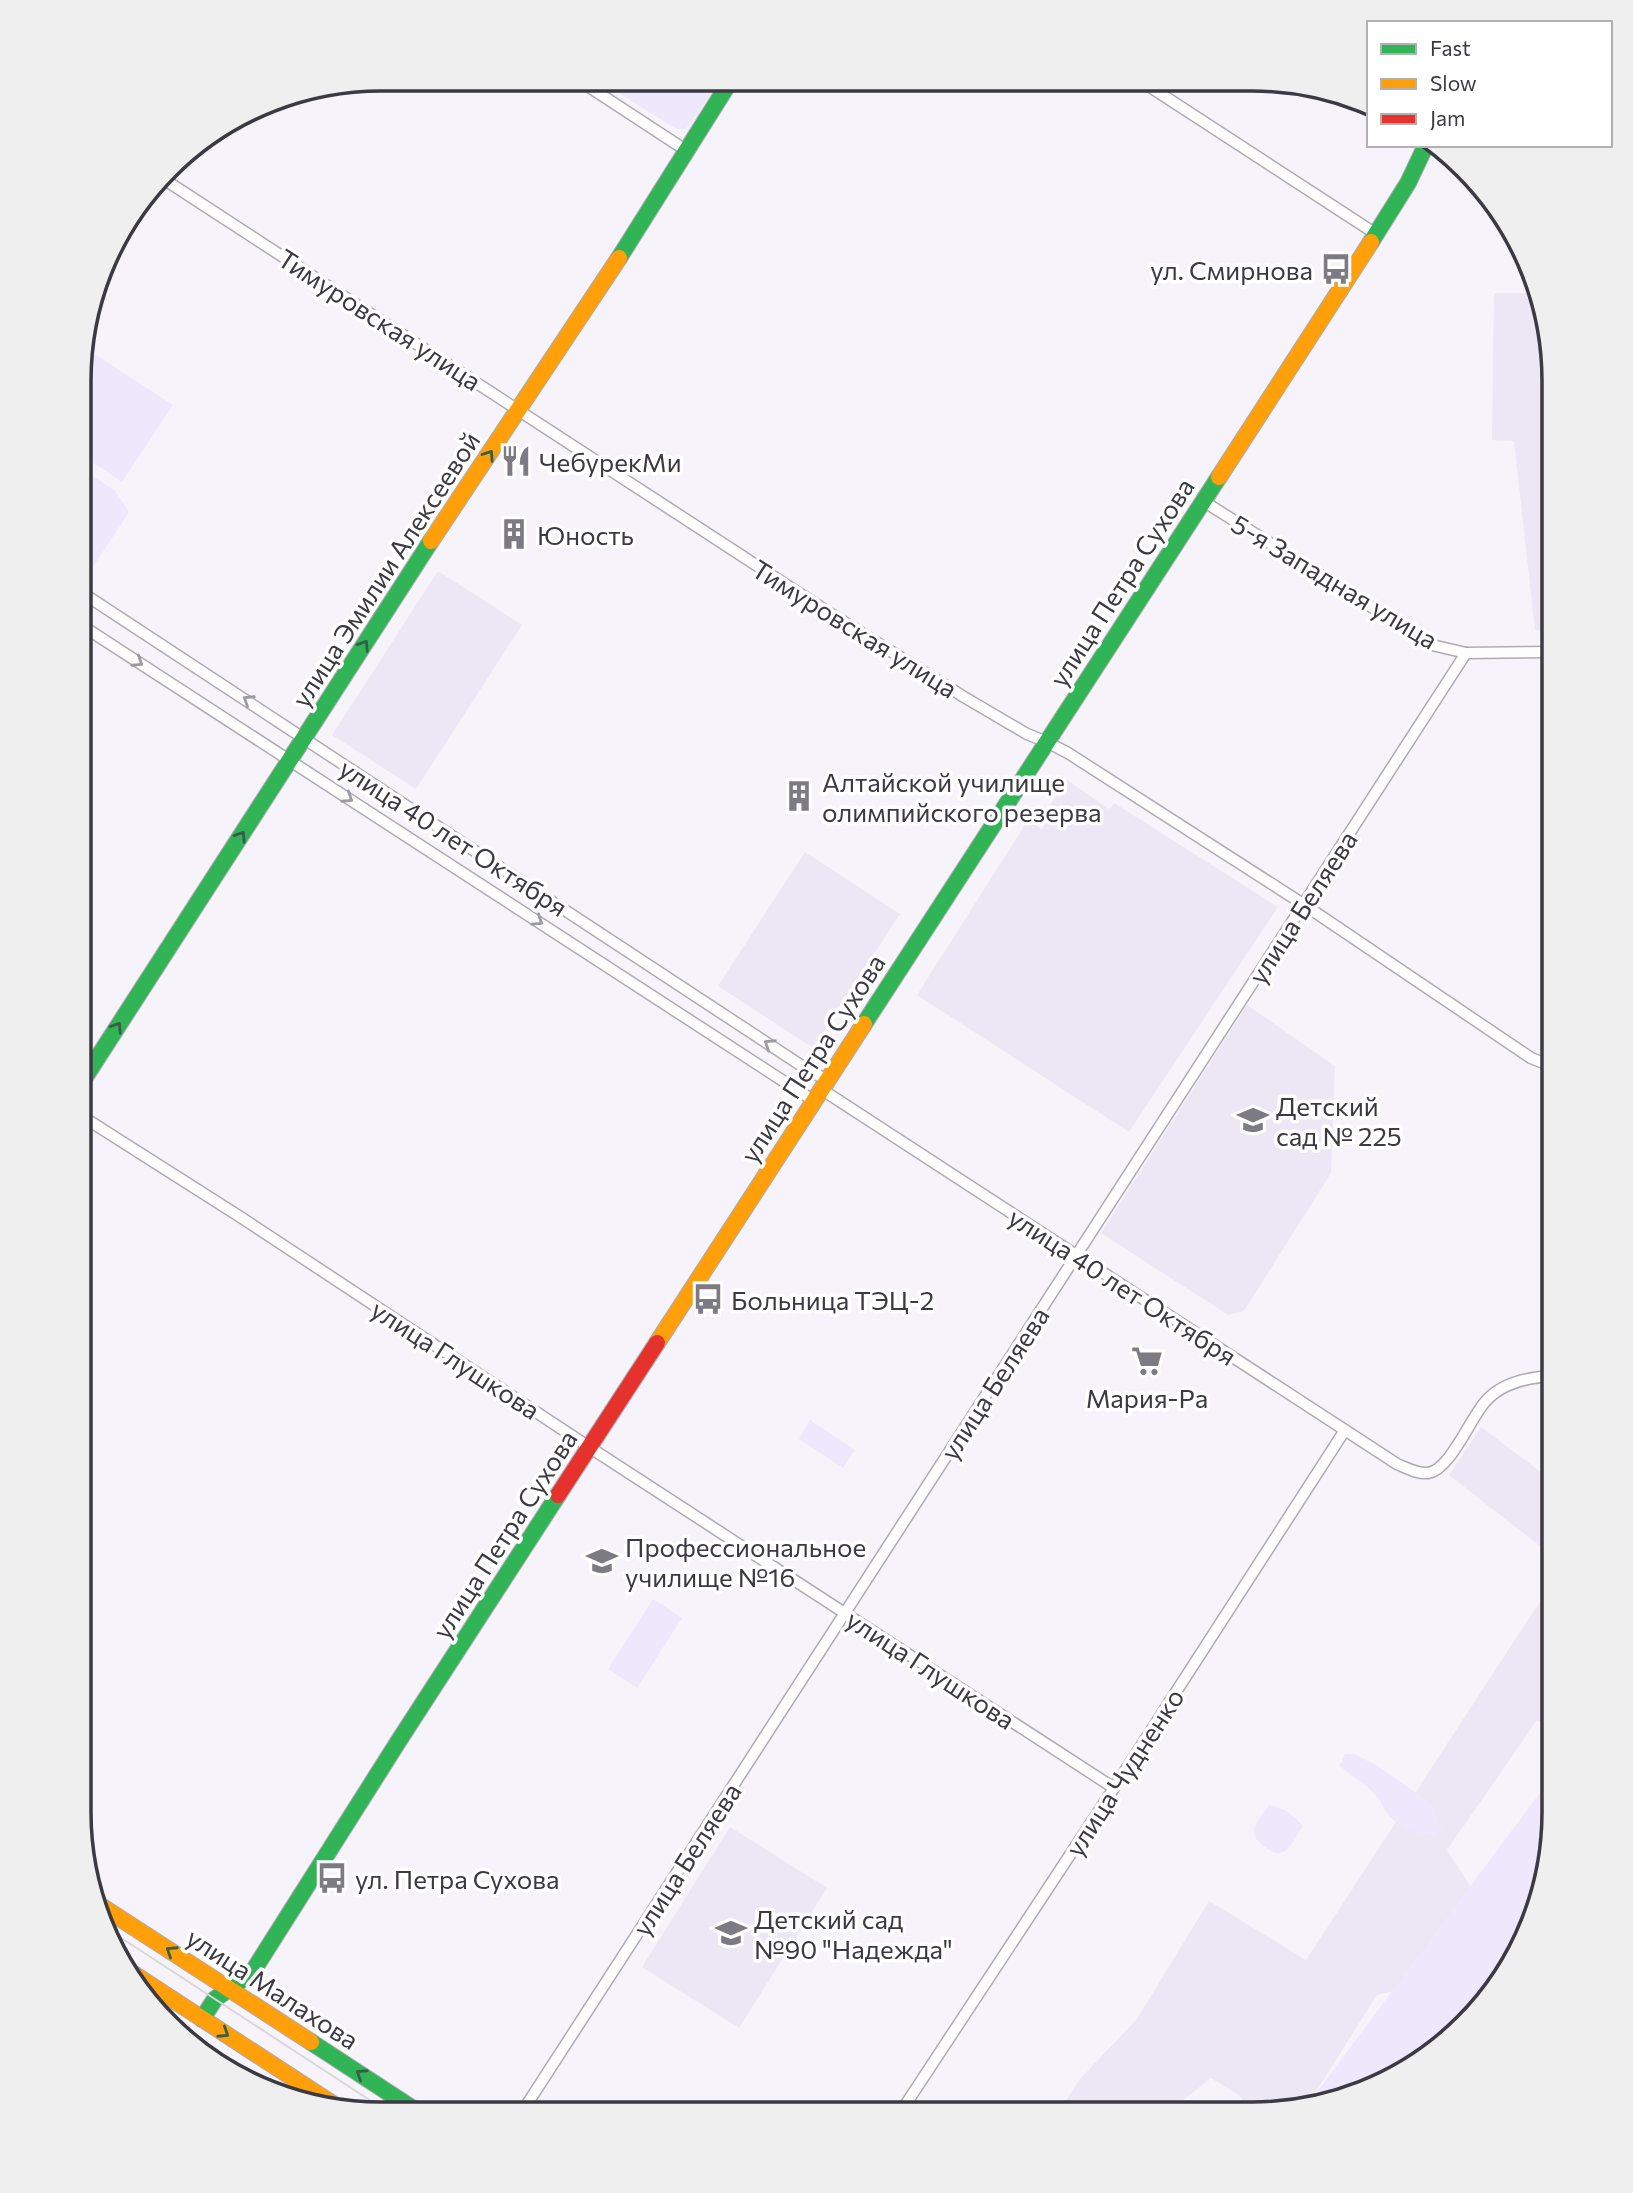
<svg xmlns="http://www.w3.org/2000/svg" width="1633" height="2193" viewBox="0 0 1633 2193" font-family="Commissioner,sans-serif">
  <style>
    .built { fill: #ebe7f4 }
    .green { fill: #eee8fc }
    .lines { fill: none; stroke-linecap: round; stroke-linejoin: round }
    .street-casing { stroke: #aeacb2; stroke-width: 13 }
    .fast-casing { stroke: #aeacb2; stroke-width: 18 }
    .slow-casing { stroke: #aeacb2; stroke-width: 18 }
    .jam-casing { stroke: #aeacb2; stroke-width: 18 }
    .street { stroke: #fefdfe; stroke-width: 10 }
    .fast { stroke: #30b455; stroke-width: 16 }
    .slow { stroke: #ff9f0a; stroke-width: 16 }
    .jam { stroke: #e5322d; stroke-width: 16 }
    .tram { stroke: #d8d7da; stroke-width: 2 }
    .oneway { stroke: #385e48 }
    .oneway2 { stroke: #9c9ba0 }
    .labels { text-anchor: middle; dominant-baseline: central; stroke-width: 7; stroke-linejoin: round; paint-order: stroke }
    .poi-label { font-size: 26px; fill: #3b3942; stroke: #fff; text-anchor: start }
    .street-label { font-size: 26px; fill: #3b3942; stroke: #fff }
    .rim { fill: none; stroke: #3b3942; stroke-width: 3.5 }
  </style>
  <rect width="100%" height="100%" fill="#f6f4fa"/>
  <!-- built -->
  <g class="built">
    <polygon points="1494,293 1534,293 1554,381 1554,631 1535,630 1514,441 1492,440"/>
    <polygon points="438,571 522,625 416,789 332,735"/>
    <polygon points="1067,780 1109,809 1114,803 1278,907 1129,1132 917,995 1028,820 1042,829 1055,809 1050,805"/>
    <polygon points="805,852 900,914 813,1048 718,986"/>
    <polygon points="1247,1005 1335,1066 1331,1173 1244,1311 1228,1315 1101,1233"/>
    <polygon points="1481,1427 1554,1482 1554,1557 1449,1475"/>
    <polygon points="1554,1580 1554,1729 1537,1720 1447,1850 1481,1903 1437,1981 1377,1995 1310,2101 1252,2114 1238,2114 1235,2112 1243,2098 1211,2078 1166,2114 1057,2114 1080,2079 1137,2019 1209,1901 1306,1960"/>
    <polygon points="730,1827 827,1888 739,2028 642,1967"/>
  </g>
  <!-- green -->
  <g class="green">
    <polygon points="597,79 720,80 691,124 685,129 676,129"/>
    <polygon points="81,345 173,405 122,482 81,455"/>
    <polygon points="81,468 115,491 129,512 85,579 81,578"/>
    <polygon points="810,1420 855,1450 843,1468 799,1439"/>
    <polygon points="653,1599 682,1618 637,1688 608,1669"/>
    <path d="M1345,1754H1354L1376,1765L1425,1799L1434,1808L1442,1831L1434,1836C1417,1833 1397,1827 1386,1812C1383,1808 1382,1802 1378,1798C1368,1785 1353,1777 1340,1766Z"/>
    <polygon points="1554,1774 1554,1832 1538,1909 1503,1979 1452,2039 1386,2083 1311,2100"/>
    <path d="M1269,1805C1283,1807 1294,1815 1303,1826C1298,1833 1291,1849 1283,1852C1277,1855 1273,1853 1268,1849C1243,1833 1256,1824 1269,1805Z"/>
    <polygon points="206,2046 281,2089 213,2063 201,2053"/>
  </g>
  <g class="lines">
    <defs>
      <g id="street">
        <polyline points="577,79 687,151"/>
        <polyline points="1141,81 1376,234"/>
        <polyline points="162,178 828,612 964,697 1027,734 1047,742 1068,753 1303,904 1531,1058 1554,1067"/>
        <polyline points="1203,501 1432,645 1466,653 1554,652"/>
        <polyline points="81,592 805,1068 827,1080"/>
        <polyline points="81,625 814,1101"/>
        <path d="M821,1089L1397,1464C1407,1468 1417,1474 1428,1473C1450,1470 1470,1419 1485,1402C1502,1382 1529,1377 1554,1376"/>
        <polyline points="80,1115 242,1218 589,1447 1114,1788"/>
        <polyline points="522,2112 1466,653"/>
        <polyline points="900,2113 1114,1788 1345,1430"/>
      </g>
      <g id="fast">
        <polyline points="1371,242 1408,183 1426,145"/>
        <polyline points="619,258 731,80"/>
        <polyline points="864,1024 1219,477"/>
        <polyline points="80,1085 431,541"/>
        <polyline points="202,2019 215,1999 250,1974 255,1968 398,1742 558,1495"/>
        <polyline points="311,2042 418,2112"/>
      </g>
      <g id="slow">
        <polyline points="1219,477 1371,242"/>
        <polyline points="431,541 619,258"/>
        <polyline points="657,1343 864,1024"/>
        <polyline points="101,1906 311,2042"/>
        <polyline points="126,1969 345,2112"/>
      </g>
      <polyline id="jam" points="558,1495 657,1343"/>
    </defs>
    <!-- street casing -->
    <use href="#street" class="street-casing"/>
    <!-- fast casing -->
    <use href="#fast" class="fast-casing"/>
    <!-- slow casing -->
    <use href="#slow" class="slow-casing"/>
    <!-- jam casing -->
    <use href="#jam" class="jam-casing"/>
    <!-- street -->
    <use href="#street" class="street"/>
    <!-- fast -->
    <use href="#fast" class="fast"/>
    <!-- slow -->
    <use href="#slow" class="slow"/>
    <!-- jam -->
    <use href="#jam" class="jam"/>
    <!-- tram -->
    <polyline class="tram" points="106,1928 388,2112"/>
  </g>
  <!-- one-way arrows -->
  <defs><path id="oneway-chevron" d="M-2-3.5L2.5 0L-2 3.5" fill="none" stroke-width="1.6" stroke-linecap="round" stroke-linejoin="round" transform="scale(1.75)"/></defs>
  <g class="oneway">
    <use href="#oneway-chevron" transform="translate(489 455) rotate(-56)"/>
    <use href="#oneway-chevron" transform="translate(364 645) rotate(-57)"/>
    <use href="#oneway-chevron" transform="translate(241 836) rotate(-57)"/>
    <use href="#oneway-chevron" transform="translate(117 1027) rotate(-57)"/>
    <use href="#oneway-chevron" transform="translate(171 1951) rotate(-147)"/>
    <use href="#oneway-chevron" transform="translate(224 2033) rotate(33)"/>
    <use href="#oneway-chevron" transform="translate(361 2074) rotate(-147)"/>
  </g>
  <g class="oneway2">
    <use href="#oneway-chevron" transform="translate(138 662) rotate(33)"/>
    <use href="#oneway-chevron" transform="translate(248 700) rotate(-147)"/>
    <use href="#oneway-chevron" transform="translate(348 798) rotate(33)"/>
    <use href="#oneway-chevron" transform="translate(538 921) rotate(34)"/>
    <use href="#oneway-chevron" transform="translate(769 1044) rotate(-147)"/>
  </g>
  <!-- icons -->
  <defs>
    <symbol id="bus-bare" viewBox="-9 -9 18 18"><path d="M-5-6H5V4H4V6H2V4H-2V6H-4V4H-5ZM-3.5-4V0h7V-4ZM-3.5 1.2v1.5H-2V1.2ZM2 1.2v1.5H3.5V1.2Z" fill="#7c7a82" stroke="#fff" stroke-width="2.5" paint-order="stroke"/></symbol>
    <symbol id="restaurant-bare" viewBox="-9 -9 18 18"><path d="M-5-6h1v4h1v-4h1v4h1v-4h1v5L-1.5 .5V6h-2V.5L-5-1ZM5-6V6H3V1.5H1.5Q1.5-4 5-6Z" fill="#7c7a82" stroke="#fff" stroke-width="2.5" paint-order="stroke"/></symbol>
    <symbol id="building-bare" viewBox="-9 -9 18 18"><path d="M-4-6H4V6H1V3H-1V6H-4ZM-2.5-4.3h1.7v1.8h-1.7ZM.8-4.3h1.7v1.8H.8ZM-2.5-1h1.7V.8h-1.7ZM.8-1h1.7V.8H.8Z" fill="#7c7a82" stroke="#fff" stroke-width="2.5" paint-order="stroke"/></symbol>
    <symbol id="school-bare" viewBox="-9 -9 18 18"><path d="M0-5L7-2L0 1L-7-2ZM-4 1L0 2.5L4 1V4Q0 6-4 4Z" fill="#7c7a82" stroke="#fff" stroke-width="2.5" paint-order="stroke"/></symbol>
    <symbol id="supermarket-bare" viewBox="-9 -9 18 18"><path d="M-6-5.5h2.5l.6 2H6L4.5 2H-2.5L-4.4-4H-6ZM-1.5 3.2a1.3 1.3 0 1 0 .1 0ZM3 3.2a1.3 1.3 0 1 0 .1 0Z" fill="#7c7a82" stroke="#fff" stroke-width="2.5" paint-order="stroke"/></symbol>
  </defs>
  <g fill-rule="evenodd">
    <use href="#bus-bare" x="1314" y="247" width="44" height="44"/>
    <use href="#restaurant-bare" x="494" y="439" width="44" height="44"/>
    <use href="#building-bare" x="492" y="512" width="44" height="44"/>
    <use href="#building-bare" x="777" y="774" width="44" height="44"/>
    <use href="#school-bare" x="1231" y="1098" width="44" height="44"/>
    <use href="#bus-bare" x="686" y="1277" width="44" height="44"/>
    <use href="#supermarket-bare" x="1125" y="1339" width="44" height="44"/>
    <use href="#school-bare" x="580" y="1539" width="44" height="44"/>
    <use href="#bus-bare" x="310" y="1856" width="44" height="44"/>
    <use href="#school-bare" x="709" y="1911" width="44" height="44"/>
  </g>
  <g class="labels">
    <!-- poi labels -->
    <g class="poi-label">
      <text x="1313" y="269" text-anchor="end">ул. Смирнова</text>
      <text x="539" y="461">ЧебурекМи</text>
      <text x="537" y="534">Юность</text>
      <text x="822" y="781">Алтайской училище<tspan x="822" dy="30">олимпийского резерва</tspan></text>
      <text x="1276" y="1105">Детский<tspan x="1276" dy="30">сад № 225</tspan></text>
      <text x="731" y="1299">Больница ТЭЦ-2</text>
      <text x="1147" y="1397" text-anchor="middle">Мария-Ра</text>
      <text x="625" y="1546">Профессиональное<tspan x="625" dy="30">училище №16</tspan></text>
      <text x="355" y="1878">ул. Петра Сухова</text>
      <text x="754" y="1918">Детский сад<tspan x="754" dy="30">№90 "Надежда"</tspan></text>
    </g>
    <!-- street labels -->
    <g class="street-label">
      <text transform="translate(380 319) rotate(33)">Тимуровская улица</text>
      <text transform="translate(385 569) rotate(-57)">улица Эмилии Алексеевой</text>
      <text transform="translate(1335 581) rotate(31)">5-я Западная улица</text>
      <text transform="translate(1121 582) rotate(-57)">улица Петра Сухова</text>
      <text transform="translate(855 628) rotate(32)">Тимуровская улица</text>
      <text transform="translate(454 837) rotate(33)">улица 40 лет Октября</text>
      <text transform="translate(1302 907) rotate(-57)">улица Беляева</text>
      <text transform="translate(812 1058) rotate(-57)">улица Петра Сухова</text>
      <text transform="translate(1123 1286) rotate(33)">улица 40 лет Октября</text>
      <text transform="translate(456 1359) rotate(33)">улица Глушкова</text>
      <text transform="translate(994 1383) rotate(-57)">улица Беляева</text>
      <text transform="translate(504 1534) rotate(-57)">улица Петра Сухова</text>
      <text transform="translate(931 1669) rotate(33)">улица Глушкова</text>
      <text transform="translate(1124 1772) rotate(-57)">улица Чудненко</text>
      <text transform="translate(686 1859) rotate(-57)">улица Беляева</text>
      <text transform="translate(273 1988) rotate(33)">улица Малахова</text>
    </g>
  </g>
  <!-- crop -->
  <path d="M0 0H1633V2193H0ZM381 91H1252A290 290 0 0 1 1542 381V1812A290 290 0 0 1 1252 2102H381A290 290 0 0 1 91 1812V381A290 290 0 0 1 381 91Z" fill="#efeff0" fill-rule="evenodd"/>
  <path class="rim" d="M381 91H1252A290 290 0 0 1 1542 381V1812A290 290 0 0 1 1252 2102H381A290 290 0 0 1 91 1812V381A290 290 0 0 1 381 91Z"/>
  <!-- legend -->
  <rect x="1367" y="21" width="245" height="126" fill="#ffffff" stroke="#b1b0b3" stroke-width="2"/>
  <rect x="1381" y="44" width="35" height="10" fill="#30b455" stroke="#b1b0b3" stroke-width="2"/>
  <text x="1430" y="56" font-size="21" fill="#3b3942">Fast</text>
  <rect x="1381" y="79" width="35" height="10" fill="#ff9f0a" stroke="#b1b0b3" stroke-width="2"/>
  <text x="1430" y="91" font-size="21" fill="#3b3942">Slow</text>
  <rect x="1381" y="114" width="35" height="10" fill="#e5322d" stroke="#b1b0b3" stroke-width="2"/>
  <text x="1430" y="126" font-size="21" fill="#3b3942">Jam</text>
</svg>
